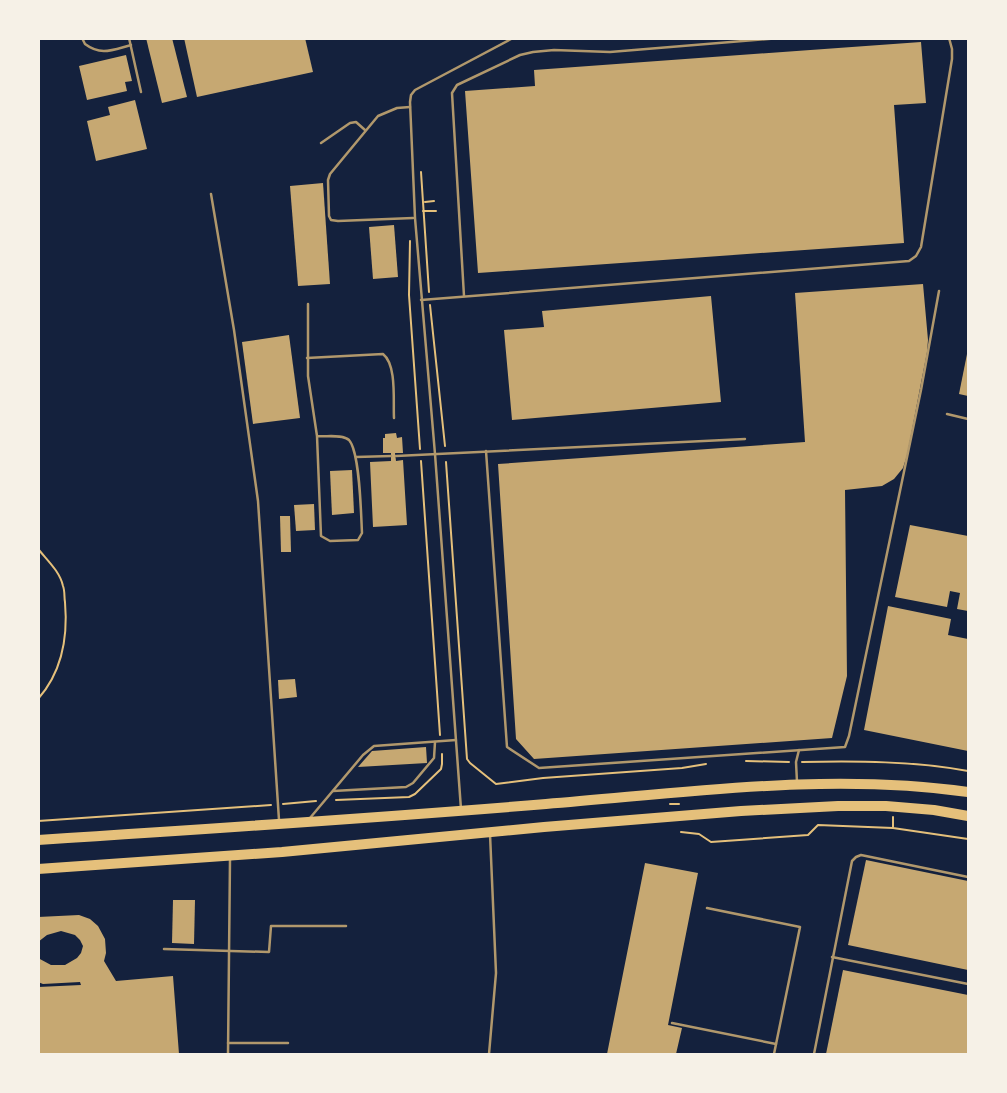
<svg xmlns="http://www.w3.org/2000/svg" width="1007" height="1093" viewBox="0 0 1007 1093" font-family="Inter,sans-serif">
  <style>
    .building { fill: #c6a872 }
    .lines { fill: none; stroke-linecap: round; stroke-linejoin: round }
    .path { stroke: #e5c07b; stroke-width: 2 }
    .service { stroke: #b1986c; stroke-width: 2.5 }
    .trunk { stroke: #e5c07b; stroke-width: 10 }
  </style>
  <rect width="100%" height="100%" fill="#14213d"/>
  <!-- building -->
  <g class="building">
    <polygon points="146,38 172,38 187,97 162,103"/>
    <polygon points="184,38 305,38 313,72 197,97"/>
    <polygon points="921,42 926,103 894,105 904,243 478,273 465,91 535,86 534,70"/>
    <polygon points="126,55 132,81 125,82 127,91 87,100 79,66"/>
    <polygon points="135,100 147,149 96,161 87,121 110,115 108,107"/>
    <polygon points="323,183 330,284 298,286 290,186"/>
    <polygon points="394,225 398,277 373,279 369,227"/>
    <polygon points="923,284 928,340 927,352 907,455 903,468 894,479 882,486 845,490 847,676 832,738 534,759 516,739 498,464 805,442 795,293"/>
    <polygon points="711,296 721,402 512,420 504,330 544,327 542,311"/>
    <polygon points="289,335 300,418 253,424 242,342"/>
    <polygon points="967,354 968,354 968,396 959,394"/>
    <polygon points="396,433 397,438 402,437 403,453 395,453 396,461 403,460 407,525 373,527 370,462 391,461 391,453 383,453 383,438 385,438 385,434"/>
    <polygon points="352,470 354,513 332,515 330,471"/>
    <polygon points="314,504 315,530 296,531 294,505"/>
    <polygon points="280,516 290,516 291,552 281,552"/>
    <polygon points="910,525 968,536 968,611 957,609 960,593 950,591 947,607 895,597"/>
    <polygon points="888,606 951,619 948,635 968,639 968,751 864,730"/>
    <polygon points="295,679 297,697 279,699 278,680"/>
    <polygon points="426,747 427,763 358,767 372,751"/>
    <polygon points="866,860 968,881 968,970 848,945"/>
    <polygon points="645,863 698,873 668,1025 682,1028 676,1054 607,1054"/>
    <polygon points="173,900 195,900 194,944 172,943"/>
    <polygon points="79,915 90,919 98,926 105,939 106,953 104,961 116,981 173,976 179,1054 38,1054 38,987 81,985 80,982 43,984 38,982 38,958 51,965 65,965 77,958 81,953 83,946 80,940 75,935 61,931 47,935 38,942 38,917"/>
    <polygon points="843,970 968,995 968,1054 826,1054"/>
  </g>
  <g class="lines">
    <!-- path -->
    <g class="path">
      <polyline points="421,172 429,292"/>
      <polyline points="425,202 434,201"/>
      <polyline points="423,211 436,211"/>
      <polyline points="410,241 409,295 420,449"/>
      <polyline points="430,305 445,446"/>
      <polyline points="421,461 440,735"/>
      <polyline points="446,462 467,759 470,763 496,784 543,778 682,768 706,764"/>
      <path d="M38,699C62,672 68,637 65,602C64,597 65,591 63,586C60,572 48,561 39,550"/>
      <polyline points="746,761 789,762"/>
      <path d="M802,762C858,761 913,761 968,771"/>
      <polyline points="336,800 409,797 415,794 441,769 442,764 442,754"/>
      <polyline points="283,804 316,801"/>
      <polyline points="670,804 679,804"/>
      <polyline points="893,817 893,828 968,839"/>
      <polyline points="38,821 271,805"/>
      <polyline points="681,832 699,834 711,842 808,835 818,825 893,828"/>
    </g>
    <!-- service -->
    <g class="service">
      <path d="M82,38L85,44C101,56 112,50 131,45"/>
      <polyline points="129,38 141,92"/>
      <polyline points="410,107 397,108 378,116 330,174 328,180 329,216 331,220 338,221 413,218"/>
      <polyline points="321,143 350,123 356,122 365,130"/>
      <polyline points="211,194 234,330 258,501 279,820"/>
      <polyline points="464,296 452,93 457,85 520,55 533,52 554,50 610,52 780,38"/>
      <polyline points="421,300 909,261 916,256 921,247 952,59 952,49 949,38"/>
      <path d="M308,304V376L317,436L321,536L330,541L358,540L362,533C361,515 360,452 349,440C343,434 326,437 317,436"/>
      <path d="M307,358L383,354C397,365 393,401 394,418"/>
      <polyline points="947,414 968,419"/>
      <polyline points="486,451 507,747 539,768 845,747 849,736 921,390 939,291"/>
      <polyline points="396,456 745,439"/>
      <polyline points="356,457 391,456"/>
      <polyline points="797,782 796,762 799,750"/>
      <polyline points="333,791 406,787 413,783 434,758 435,742"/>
      <polyline points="461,809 435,454 415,218 410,102 411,95 415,90 513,38"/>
      <polyline points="310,818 363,755 374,746 456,740"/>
      <polyline points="707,908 800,927 774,1054"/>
      <polyline points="164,949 269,952 271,926 346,926"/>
      <polyline points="832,957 968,984"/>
      <polyline points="672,1023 776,1044"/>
      <polyline points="228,1043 288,1043"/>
      <polyline points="228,1054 230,859"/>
      <polyline points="489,1054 496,973 490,834"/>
      <polyline points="814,1054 852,861 856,857 861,855 968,877"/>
    </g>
    <!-- trunk -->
    <g class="trunk">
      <path d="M38,840C208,829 377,818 546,804C686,793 828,772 968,792"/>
      <polyline points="38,869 282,852 544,827 741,811 838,806 886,806 934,810 968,816"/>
    </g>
  </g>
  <!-- border -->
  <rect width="1007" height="1093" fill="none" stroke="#f6f1e7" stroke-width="80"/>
</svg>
